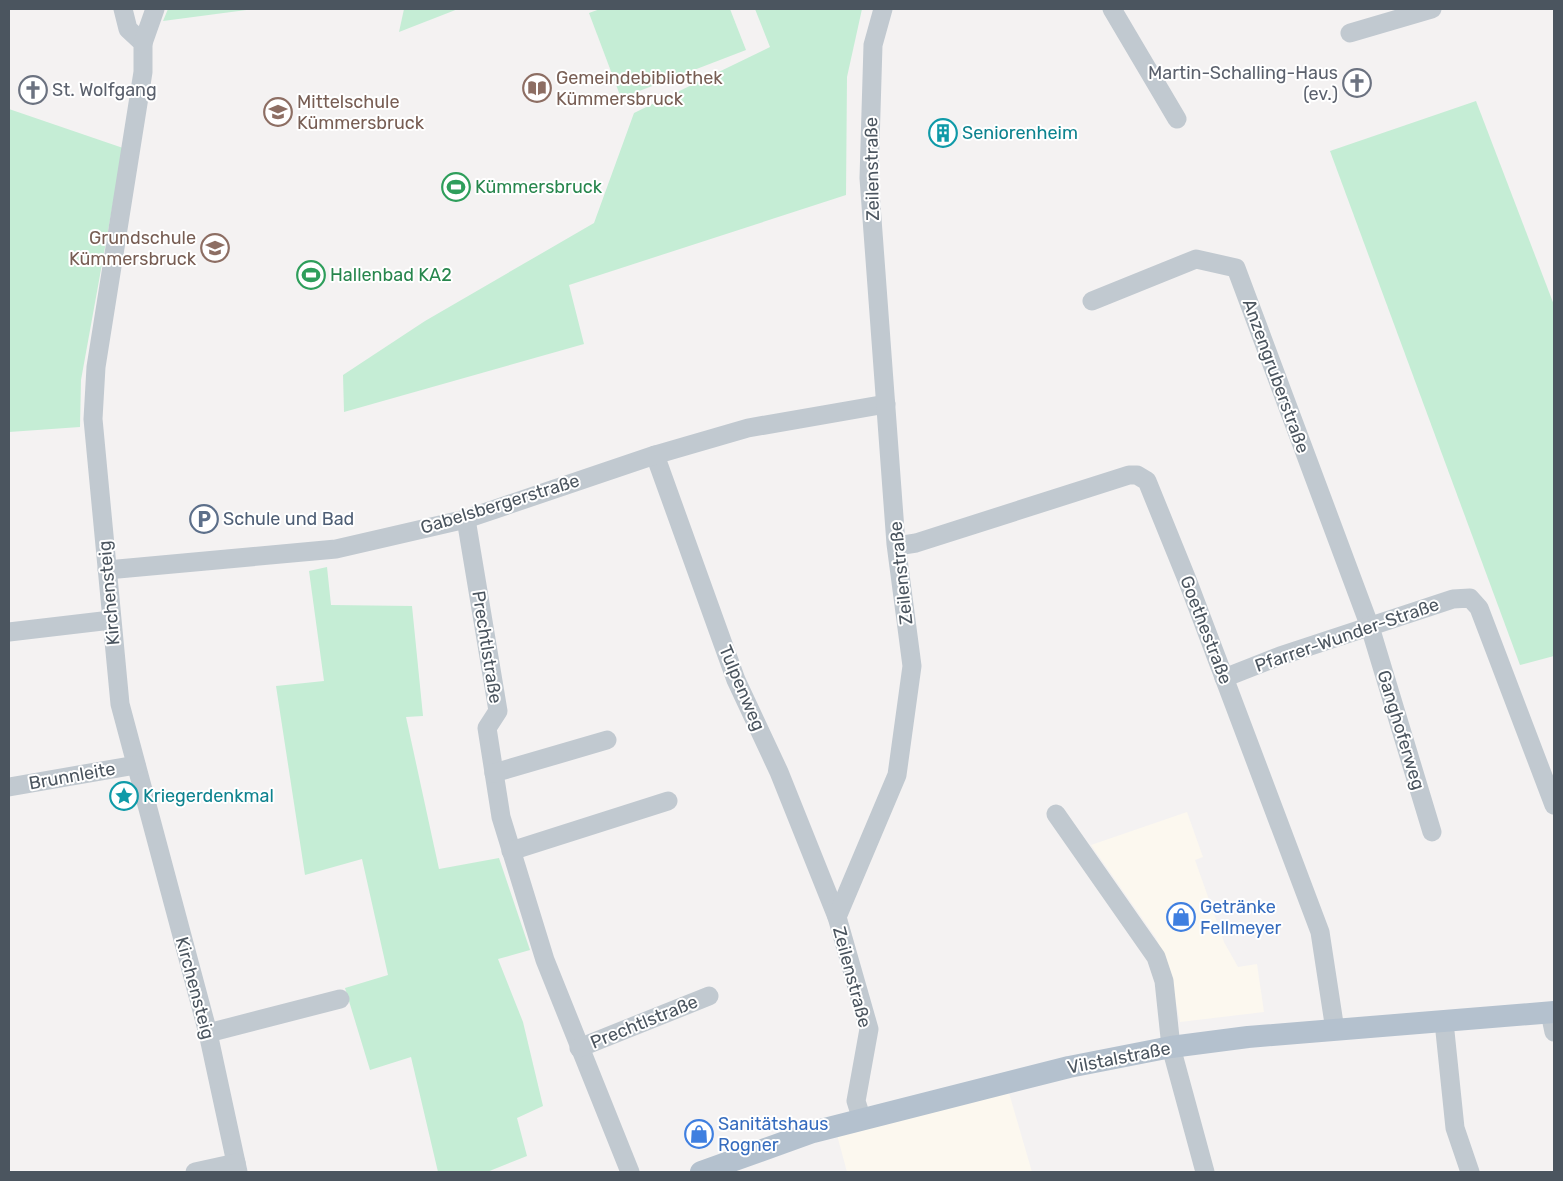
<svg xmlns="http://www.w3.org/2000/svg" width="1563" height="1181" viewBox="0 0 1563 1181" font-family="Rubik,sans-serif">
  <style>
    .commercial { fill: #fcf8ef }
    .green { fill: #c5edd5 }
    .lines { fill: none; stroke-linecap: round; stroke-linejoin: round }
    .minor { stroke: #c1c9d0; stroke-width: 19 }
    .major { stroke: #b4c1ce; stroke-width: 22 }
    .labels { text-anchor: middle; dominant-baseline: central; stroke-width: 4; stroke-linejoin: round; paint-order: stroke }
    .worship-label { font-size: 18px; fill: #5b616d; stroke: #fff; text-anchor: end }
    .education-label { font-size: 18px; fill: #785e54; stroke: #fff; text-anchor: start }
    .culture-label { font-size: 18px; fill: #0d838f; stroke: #fff; text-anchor: start }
    .street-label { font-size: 18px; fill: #4b555f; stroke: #fff }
    .leisure-label { font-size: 18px; fill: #27864d; stroke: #fff; text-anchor: start }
    .service-label { font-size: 18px; fill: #4e5e75; stroke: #fff; text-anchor: start }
    .shop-label { font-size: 18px; fill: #366cbe; stroke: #fff; text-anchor: start }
  </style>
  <rect width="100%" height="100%" fill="#f4f2f2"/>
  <!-- commercial -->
  <g class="commercial">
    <polygon points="1187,812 1203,857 1195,860 1224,942 1238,967 1257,964 1264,1012 1180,1022 1169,969 1156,938 1091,845"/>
    <polygon points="1009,1093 1032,1172 847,1172 837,1135"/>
  </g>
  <!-- green -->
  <g class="green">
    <polygon points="168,9 254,9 163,21"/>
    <polygon points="404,9 458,9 399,32"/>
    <polygon points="600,9 730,9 746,50 621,98 589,13"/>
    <polygon points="755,9 862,9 847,77 846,195 569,285 584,344 344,412 343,375 425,321 594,223 634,113 770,47"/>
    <polygon points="1476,101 1554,305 1554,656 1520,665 1330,151"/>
    <polygon points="9,109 123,148 81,380 80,427 9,432"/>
    <polygon points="327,567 331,605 412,606 423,716 406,717 439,869 499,858 530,950 498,959 523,1022 543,1106 517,1118 527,1156 487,1172 438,1172 411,1057 370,1070 345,988 388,975 362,859 305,875 276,686 324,681 309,571"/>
  </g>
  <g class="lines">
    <!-- minor -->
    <g class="minor">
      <polyline points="123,9 128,29 143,43 143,72 96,367 93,419 120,704 208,1033 238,1172"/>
      <polyline points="1112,9 1177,119"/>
      <polyline points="1350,33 1432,9"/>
      <polyline points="143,43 155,9"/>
      <polyline points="1092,301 1196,259 1236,268 1370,627 1432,832"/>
      <polyline points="655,455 736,680 779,772 837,917 869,1029 856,1101 862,1120"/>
      <polyline points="466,519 498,711 487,728 501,817 545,960 630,1172"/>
      <polyline points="897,546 916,543 1129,475 1137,475 1147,481 1188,582 1320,932 1335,1030"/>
      <polyline points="107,570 336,549 466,519 655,455 748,428 886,404"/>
      <polyline points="9,632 111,620"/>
      <polyline points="1224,678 1280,656 1453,599 1470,598 1479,608 1554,805"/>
      <polyline points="494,773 607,740"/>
      <polyline points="9,787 136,765"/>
      <polyline points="1056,814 1156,957 1164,981 1171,1047 1205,1172"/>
      <polyline points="511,851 668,801"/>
      <polyline points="837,917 897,775 912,666 896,544 869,178 873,45 883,9"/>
      <polyline points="1550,1013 1554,1032"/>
      <polyline points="1444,1022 1455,1128 1470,1172"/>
      <polyline points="208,1033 340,999"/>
      <polyline points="579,1048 709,996"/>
      <polyline points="195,1172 236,1163"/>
    </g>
    <!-- major -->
    <polyline class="major" points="701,1172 813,1132 1069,1067 1171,1047 1248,1037 1554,1012"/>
  </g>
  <!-- icons -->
  <defs>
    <symbol id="church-ring" viewBox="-11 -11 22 22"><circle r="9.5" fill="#fff" stroke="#6b7280" stroke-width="1.5"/><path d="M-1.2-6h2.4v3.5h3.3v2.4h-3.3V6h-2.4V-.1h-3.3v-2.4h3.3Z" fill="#6b7280"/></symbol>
    <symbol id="library-ring" viewBox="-11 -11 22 22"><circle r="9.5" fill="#fff" stroke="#8d6e63" stroke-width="1.5"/><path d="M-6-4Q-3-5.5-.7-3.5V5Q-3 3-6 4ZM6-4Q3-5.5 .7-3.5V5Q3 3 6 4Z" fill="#8d6e63"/></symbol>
    <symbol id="school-ring" viewBox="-11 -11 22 22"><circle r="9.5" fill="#fff" stroke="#8d6e63" stroke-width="1.5"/><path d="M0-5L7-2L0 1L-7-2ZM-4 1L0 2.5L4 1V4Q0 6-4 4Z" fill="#8d6e63"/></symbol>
    <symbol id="building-ring" viewBox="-11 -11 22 22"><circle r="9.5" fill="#fff" stroke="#0f9aa8" stroke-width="1.5"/><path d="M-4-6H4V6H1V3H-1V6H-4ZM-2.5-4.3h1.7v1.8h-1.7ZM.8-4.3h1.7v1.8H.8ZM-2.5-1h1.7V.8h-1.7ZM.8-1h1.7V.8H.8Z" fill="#0f9aa8"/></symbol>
    <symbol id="stadium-ring" viewBox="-11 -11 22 22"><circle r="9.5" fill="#fff" stroke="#2e9e5b" stroke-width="1.5"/><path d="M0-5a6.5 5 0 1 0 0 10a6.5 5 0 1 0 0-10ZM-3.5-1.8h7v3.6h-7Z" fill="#2e9e5b"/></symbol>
    <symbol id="parking-ring" viewBox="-11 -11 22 22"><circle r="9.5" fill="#fff" stroke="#5c6f8a" stroke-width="1.5"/><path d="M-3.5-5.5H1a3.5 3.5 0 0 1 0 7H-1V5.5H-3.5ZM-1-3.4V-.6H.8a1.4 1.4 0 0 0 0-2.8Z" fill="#5c6f8a"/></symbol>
    <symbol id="sight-ring" viewBox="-11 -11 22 22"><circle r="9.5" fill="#fff" stroke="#0f9aa8" stroke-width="1.5"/><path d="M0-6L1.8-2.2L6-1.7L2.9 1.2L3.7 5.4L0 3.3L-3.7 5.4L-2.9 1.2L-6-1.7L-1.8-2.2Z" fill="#0f9aa8"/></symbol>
    <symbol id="shop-ring" viewBox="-11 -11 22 22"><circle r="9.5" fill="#fff" stroke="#3f7fe0" stroke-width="1.5"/><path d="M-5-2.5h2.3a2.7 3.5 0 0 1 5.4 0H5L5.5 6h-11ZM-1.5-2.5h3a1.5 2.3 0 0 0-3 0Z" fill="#3f7fe0"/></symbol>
  </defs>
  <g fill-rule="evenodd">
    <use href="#church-ring" x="1341" y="67" width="32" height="32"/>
    <use href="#library-ring" x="521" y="72" width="32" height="32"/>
    <use href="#church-ring" x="17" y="74" width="32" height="32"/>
    <use href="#school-ring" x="262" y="96" width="32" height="32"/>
    <use href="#building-ring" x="927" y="117" width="32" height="32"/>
    <use href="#stadium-ring" x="440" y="171" width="32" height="32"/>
    <use href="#school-ring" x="199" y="232" width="32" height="32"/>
    <use href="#stadium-ring" x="295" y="259" width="32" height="32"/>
    <use href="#parking-ring" x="188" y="503" width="32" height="32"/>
    <use href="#sight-ring" x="108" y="780" width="32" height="32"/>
    <use href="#shop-ring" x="1165" y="901" width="32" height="32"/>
    <use href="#shop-ring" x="683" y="1118" width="32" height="32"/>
  </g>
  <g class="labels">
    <!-- worship labels -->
    <g class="worship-label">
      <text x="1338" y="73">Martin-Schalling-Haus<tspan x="1338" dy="21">(ev.)</tspan></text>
      <text x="52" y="90" text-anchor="start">St. Wolfgang</text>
    </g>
    <!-- education labels -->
    <g class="education-label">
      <text x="556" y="78">Gemeindebibliothek<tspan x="556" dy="21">Kümmersbruck</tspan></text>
      <text x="297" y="102">Mittelschule<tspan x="297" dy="21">Kümmersbruck</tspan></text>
      <text x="196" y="238" text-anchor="end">Grundschule<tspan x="196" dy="21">Kümmersbruck</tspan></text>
    </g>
    <!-- culture labels -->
    <g class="culture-label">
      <text x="962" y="133">Seniorenheim</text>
      <text x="143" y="796">Kriegerdenkmal</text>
    </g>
    <!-- street labels -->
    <g class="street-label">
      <text transform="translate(872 169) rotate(-91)">Zeilenstraße</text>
      <text transform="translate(1276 376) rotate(70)">Anzengruberstraße</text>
      <text transform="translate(500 504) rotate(-17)">Gabelsbergerstraße</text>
      <text transform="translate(901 573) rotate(-96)">Zeilenstraße</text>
      <text transform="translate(109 593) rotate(-95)">Kirchensteig</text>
      <text transform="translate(1206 630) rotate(69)">Goethestraße</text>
      <text transform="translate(1347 635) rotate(-19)">Pfarrer-Wunder-Straße</text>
      <text transform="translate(487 647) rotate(81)">Prechtlstraße</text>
      <text transform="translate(742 688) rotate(67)">Tulpenweg</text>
      <text transform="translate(1401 730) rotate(73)">Ganghoferweg</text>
      <text transform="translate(72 776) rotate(-10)">Brunnleite</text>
      <text transform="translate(852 977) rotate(75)">Zeilenstraße</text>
      <text transform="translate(195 988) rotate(75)">Kirchensteig</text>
      <text transform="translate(644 1022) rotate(-22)">Prechtlstraße</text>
      <text transform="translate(1119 1058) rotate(-11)">Vilstalstraße</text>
    </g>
    <!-- leisure labels -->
    <g class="leisure-label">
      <text x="475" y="187">Kümmersbruck</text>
      <text x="330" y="275">Hallenbad KA2</text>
    </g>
    <!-- service labels -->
    <g class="service-label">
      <text x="223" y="519">Schule und Bad</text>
    </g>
    <!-- shop labels -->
    <g class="shop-label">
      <text x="1200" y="907">Getränke<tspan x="1200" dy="21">Fellmeyer</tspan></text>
      <text x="718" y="1124">Sanitätshaus<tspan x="718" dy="21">Rogner</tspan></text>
    </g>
  </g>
  <!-- border -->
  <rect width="1563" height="1181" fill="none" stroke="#4b555f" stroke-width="20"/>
</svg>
